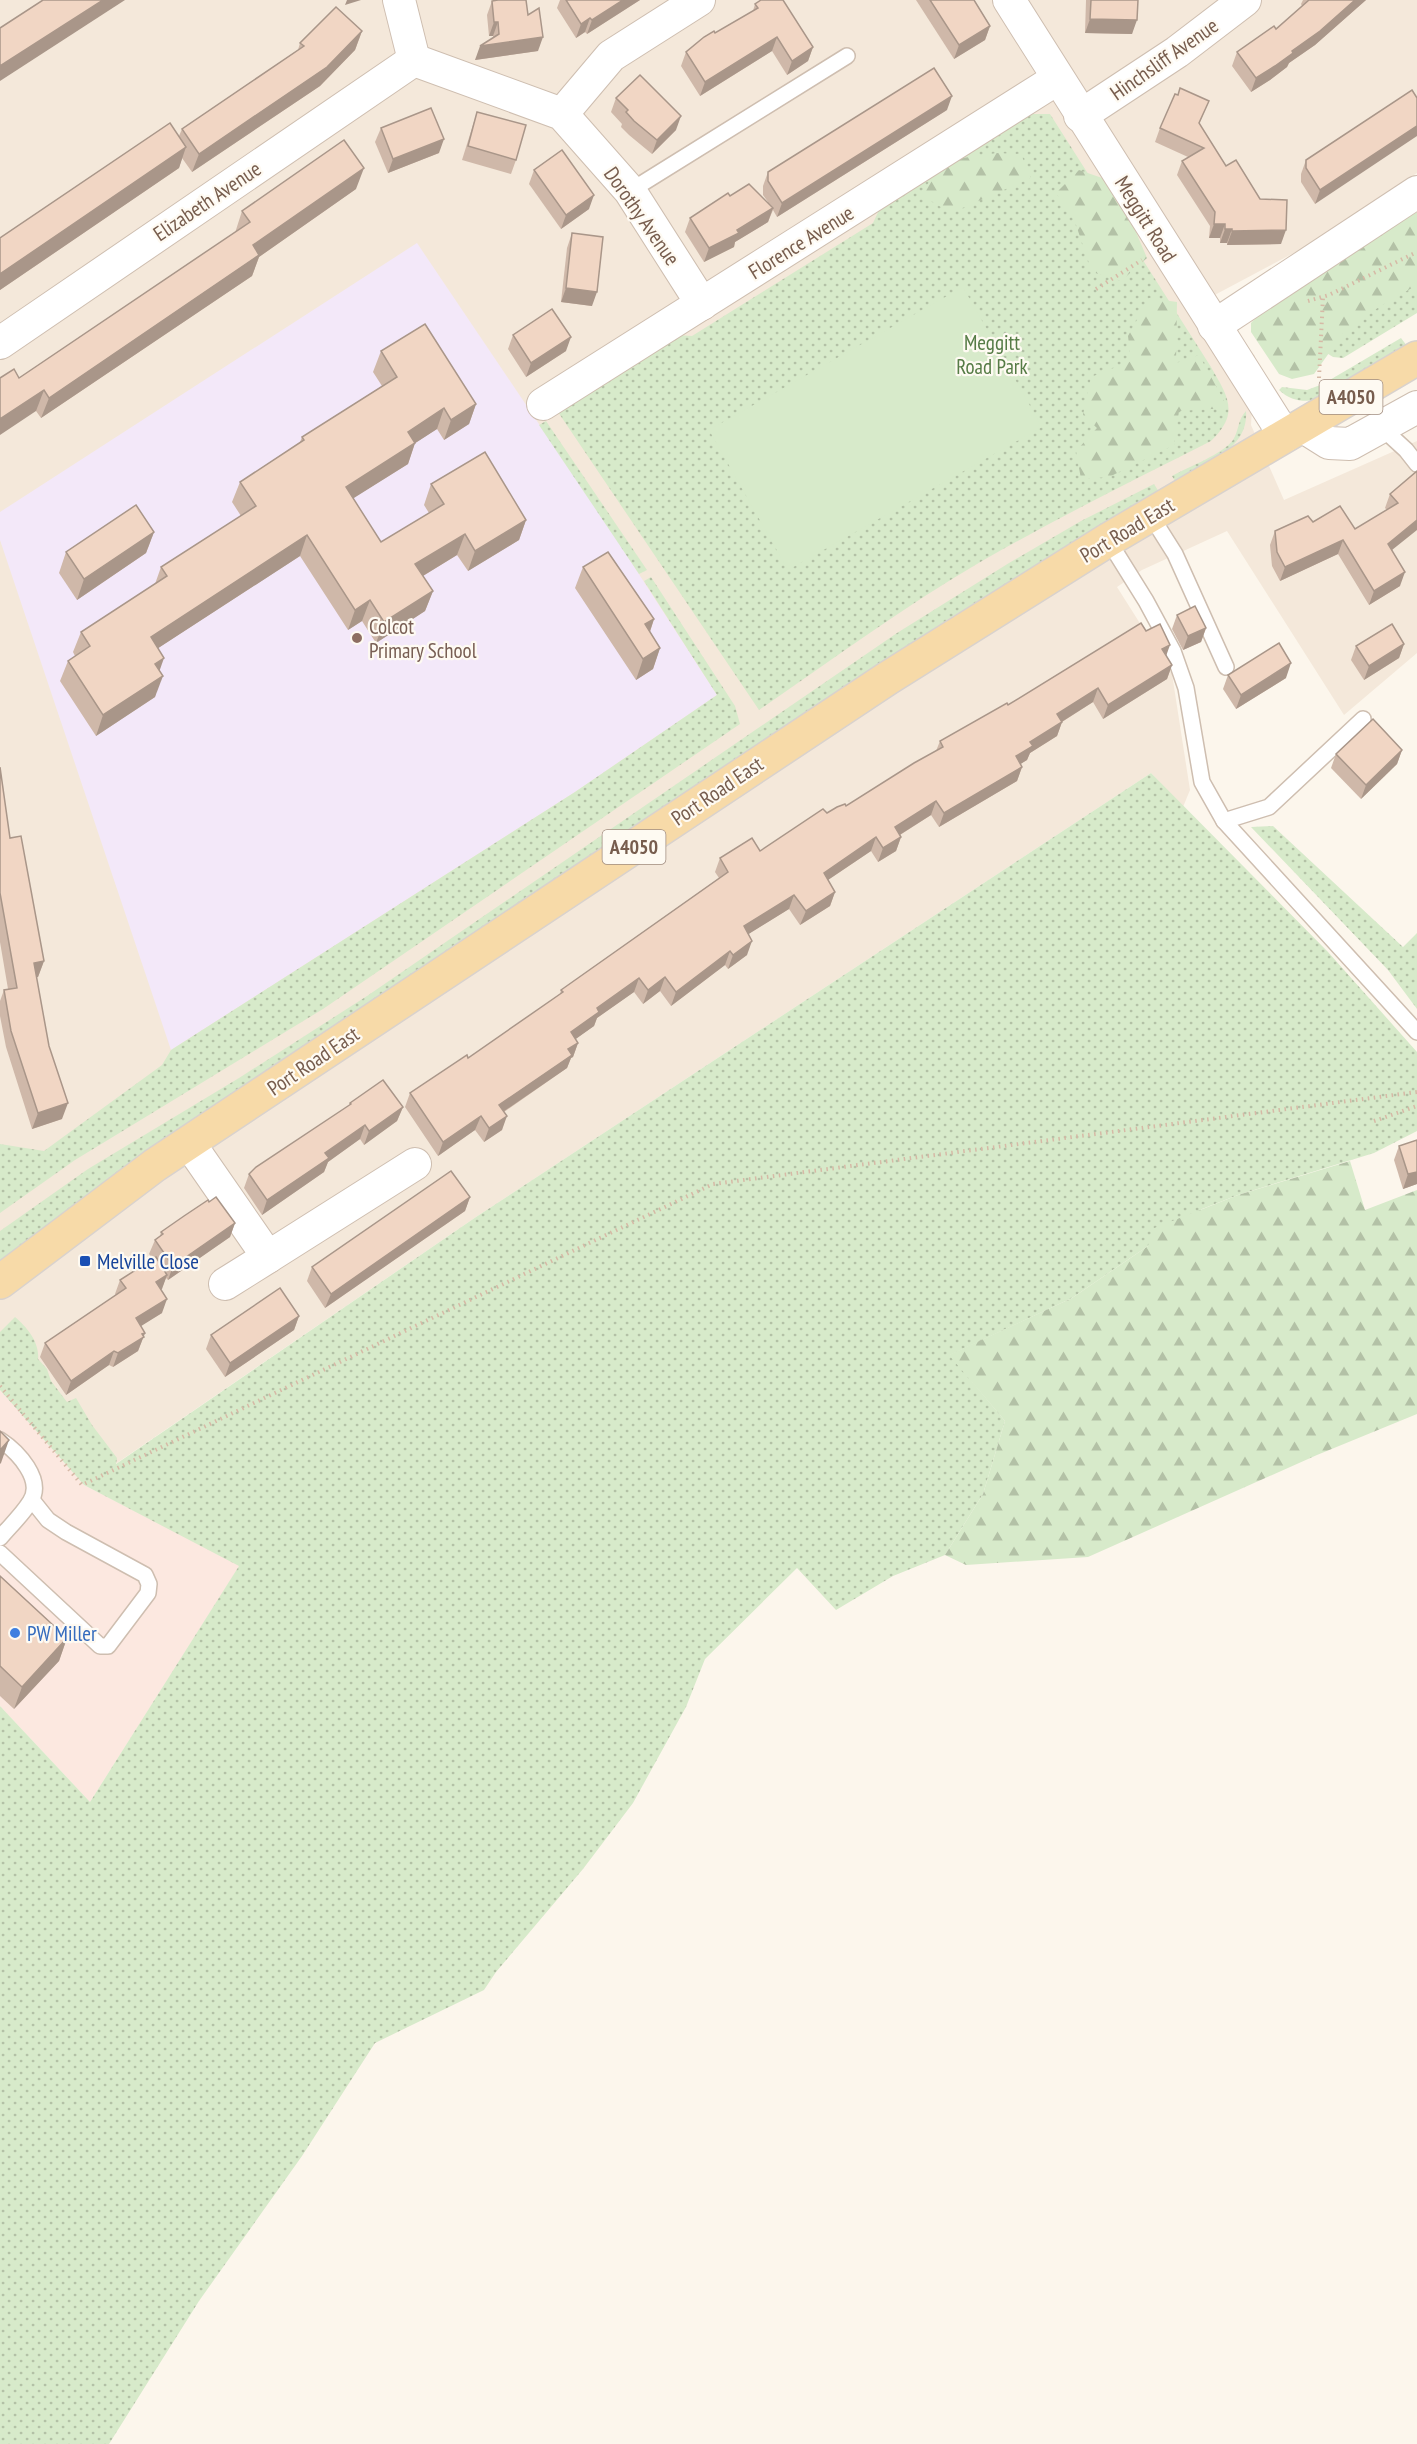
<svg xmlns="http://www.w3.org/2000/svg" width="1417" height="2444" viewBox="0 0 1417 2444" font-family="'PT Sans Narrow',sans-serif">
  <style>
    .residential { fill: #f4e8da }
    .commercial { fill: #fce8e0 }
    .education { fill: #f3e8f9 }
    .grass { fill: url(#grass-dots) }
    .forest { fill: url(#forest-firs) }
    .garden { fill: #d7eaca }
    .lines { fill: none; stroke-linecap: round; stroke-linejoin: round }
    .lane-casing { stroke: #cebeb0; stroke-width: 18 }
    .street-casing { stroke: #cebeb0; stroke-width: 34 }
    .primary-casing { stroke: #d9d2cd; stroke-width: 36 }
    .path { stroke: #d6b9a6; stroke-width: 4; stroke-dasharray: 1.5 4.5; stroke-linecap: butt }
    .lane { stroke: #fff; stroke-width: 15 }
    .street { stroke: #fff; stroke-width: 32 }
    .primary { stroke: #f7daa8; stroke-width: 33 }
    .wall { fill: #cfb8a9 }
    .shaded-wall { fill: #a99689 }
    .building { fill: #f1d6c4; stroke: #a99689; stroke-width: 1.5 }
    .education-dot { fill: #8d6e63; stroke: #fefaf2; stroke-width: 2 }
    .transit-dot { fill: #1a4fb4; stroke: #fefaf2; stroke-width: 2 }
    .shop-dot { fill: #3f7fe0; stroke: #fefaf2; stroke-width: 2 }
    .labels { text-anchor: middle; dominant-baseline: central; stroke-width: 4.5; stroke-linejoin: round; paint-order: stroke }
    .shield { fill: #fefaf2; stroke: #a08c7f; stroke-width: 1.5 }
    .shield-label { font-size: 20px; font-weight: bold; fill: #775d4e }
    .street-label { font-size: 21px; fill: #775d4e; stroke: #fefaf2 }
    .park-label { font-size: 21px; fill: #567c46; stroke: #fefaf2 }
    .education-label { font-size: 21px; fill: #785e54; stroke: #fefaf2; text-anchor: start }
    .transit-label { font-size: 21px; fill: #164399; stroke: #fefaf2; text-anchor: start }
    .shop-label { font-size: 21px; fill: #366cbe; stroke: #fefaf2; text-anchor: start }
  </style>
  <defs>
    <pattern id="grass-dots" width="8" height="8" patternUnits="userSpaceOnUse" patternTransform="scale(1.5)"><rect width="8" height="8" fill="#d7eaca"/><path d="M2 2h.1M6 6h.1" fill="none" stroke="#b3c1a6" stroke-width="1.8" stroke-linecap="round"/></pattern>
    <pattern id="forest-firs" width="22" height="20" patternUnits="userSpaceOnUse" patternTransform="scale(1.5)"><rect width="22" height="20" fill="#d7eaca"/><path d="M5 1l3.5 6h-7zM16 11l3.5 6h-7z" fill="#b3c1a6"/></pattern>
  </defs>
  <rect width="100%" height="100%" fill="#fcf6ec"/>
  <!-- residential -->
  <polygon class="residential" points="0,0 1417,0 1417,173 1305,247 1209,298 1255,356 1251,425 1284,500 1417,441 1417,653 1344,715 1227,531 1142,570 1117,587 1172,674 1190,790 1183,807 1151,773 476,1217 114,1465 0,1390"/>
  <!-- commercial -->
  <polygon class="commercial" points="0,1390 84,1485 240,1565 90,1802 0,1706"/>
  <!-- education -->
  <polygon class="education" points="417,243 613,534 717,695 575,792 171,1050 0,540 0,512"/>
  <!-- grass -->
  <g class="grass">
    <path d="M1033,114H1050L1211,367C1228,397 1240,413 1211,441C1134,480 1057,518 982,561C905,606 833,659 759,710L558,412L678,335L692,336L873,223L880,208L1019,120Z"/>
    <polygon points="1417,263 1417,313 1343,358 1333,357 1325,352 1325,330"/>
    <path d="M1401,338L1407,346L1317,400C1302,402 1291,401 1279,390L1282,387L1307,390L1323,384Z"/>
    <path d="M1246,411C1249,450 1204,464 1175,481L1172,476C1188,467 1223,454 1233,440C1239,430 1238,419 1246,411Z"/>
    <polygon points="546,421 647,570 639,574 539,425"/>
    <polygon points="1154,484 1159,492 950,618 842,689 148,1152 93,1190 0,1261 0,1231 88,1169 239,1078 367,996 897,633 1009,563 1081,521"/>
    <polygon points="651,577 735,706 740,724 323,1009 75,1160 0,1213 0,1144 44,1151 162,1065 171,1050 575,792 717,695 644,581"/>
    <path d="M1151,773L1328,952L1417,1052V1131L1374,1153L1238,1195L1202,1209L1072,1298L950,1355L1005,1421L983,1494L945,1555L893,1576L836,1610L797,1568L705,1659L686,1707L633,1803L583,1869L496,1972L484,1990L375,2043L302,2156L199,2301L109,2444H0V1706L90,1802L239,1566L84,1485L0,1390V1332L15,1317C27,1327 40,1343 38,1359L47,1369L51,1381L67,1402L76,1398L92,1425L117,1458L116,1464L476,1217Z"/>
    <polygon points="1273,826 1403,947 1417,933 1417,1009 1388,970 1251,827"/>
  </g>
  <!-- forest -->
  <g class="forest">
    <polygon points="997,153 1021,154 1031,178 951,213 921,195 942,161"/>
    <polygon points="1079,170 1108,180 1133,225 1147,258 1121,281 1092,272 1075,222 1056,193"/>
    <polygon points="1417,212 1417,285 1379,307 1344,332 1314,374 1292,379 1279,374 1251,332 1251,323 1271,302"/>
    <polygon points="1149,298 1177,302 1176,363 1199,355 1228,408 1179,411 1174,445 1109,477 1081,479 1076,451 1097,428 1083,415 1091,377 1131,361 1128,336"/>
    <polygon points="1350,1161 1365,1210 1417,1190 1417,1414 1317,1455 1088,1557 966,1565 945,1555 983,1494 1005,1421 949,1355 1072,1298 1148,1246 1152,1229 1238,1195"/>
  </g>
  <!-- garden -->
  <polygon class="garden" points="963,287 1042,427 788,570 709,430"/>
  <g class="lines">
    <defs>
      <g id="lane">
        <polyline points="630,191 847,56"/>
        <polyline points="1382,428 1406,450 1417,464"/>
        <polyline points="1151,516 1175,554 1226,667"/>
        <polyline points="1108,540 1146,601 1173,651 1186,688 1202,782 1224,821 1417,1032"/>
        <polyline points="1224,821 1269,807 1363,719"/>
        <path d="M0,1440C17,1451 45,1480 30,1502C22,1515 10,1526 0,1538"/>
        <polyline points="0,1553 100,1646 108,1646 148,1593 149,1584 145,1575 66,1532 48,1520 32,1500"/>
      </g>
      <g id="street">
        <polyline points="399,0 414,60"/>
        <polyline points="1009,0 1285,436"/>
        <polyline points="414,60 562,114 630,191 702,304"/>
        <polyline points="562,114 611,56 699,0"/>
        <polyline points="1080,116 1177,52 1245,0"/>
        <polyline points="1214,326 1417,192"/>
        <polyline points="0,343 414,60"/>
        <polyline points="543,404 1057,79"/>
        <polyline points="1302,426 1329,443 1350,444 1417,407"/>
        <polyline points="189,1143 268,1257 415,1164"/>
        <polyline points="225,1284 268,1257"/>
      </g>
      <polyline id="primary" points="0,1282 155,1165 888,678 1108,540 1417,358"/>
    </defs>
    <!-- lane casing -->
    <use href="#lane" class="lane-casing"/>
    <!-- street casing -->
    <use href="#street" class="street-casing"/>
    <!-- primary casing -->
    <use href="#primary" class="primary-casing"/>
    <!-- path -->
    <g class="path">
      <polyline points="1096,289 1142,260"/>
      <polyline points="1308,301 1329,295 1417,252"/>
      <polyline points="1319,378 1323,297"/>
      <polyline points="1374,1121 1417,1106"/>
      <polyline points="0,1386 82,1485 713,1184 1417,1092"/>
    </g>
    <!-- lane -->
    <use href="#lane" class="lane"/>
    <!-- street -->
    <use href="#street" class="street"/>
    <!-- primary -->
    <use href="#primary" class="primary"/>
  </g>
  <!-- wall -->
  <g class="wall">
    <polygon points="560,0 640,0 587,34 585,32 576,38 557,8"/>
    <polygon points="916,0 974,0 990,26 985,40 954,59"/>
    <polygon points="1086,0 1138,0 1132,34 1085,33"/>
    <polygon points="1303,0 1366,0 1315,45 1289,63 1287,67 1270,80 1251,92 1232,66 1237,52 1276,29 1302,6 1301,4"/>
    <polygon points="492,1 528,15 538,51 475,60 493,38 493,36 489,36 487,15"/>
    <polygon points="755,4 813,47 808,61 787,75 772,51 700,96 681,66 686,52 753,11"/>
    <polygon points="362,31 355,50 320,86 192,172 182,158 179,168 0,290 0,238 179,136 182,129 298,50 300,43"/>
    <polygon points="1412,90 1315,204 1301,182 1301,174 1306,160"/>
    <polygon points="1178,95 1209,101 1199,124 1226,166 1281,244 1227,245 1227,243 1220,243 1220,238 1209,238 1210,226 1177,175 1182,161 1188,157 1155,142 1160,128"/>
    <polygon points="616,98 676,130 652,154 629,135 621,127 622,124 611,112"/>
    <polygon points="947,110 777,217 773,210 768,222 735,242 734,247 704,262 685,232 690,218 730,196 768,202 763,195 763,186 768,172"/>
    <polygon points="477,112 516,160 511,174 462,160"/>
    <polygon points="381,128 439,153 388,173 375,142"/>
    <polygon points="534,170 589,209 561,229 529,184"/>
    <polygon points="356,189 259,257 252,276 41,418 36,411 19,378 235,233 242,211"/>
    <polygon points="572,233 592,306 561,302 567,248"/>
    <polygon points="513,335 566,351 526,377 508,349"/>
    <polygon points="381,351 476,404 469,424 444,440 437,429 415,443 408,464 353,498 381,542 429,513 424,505 431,484 526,520 519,540 468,571 457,555 423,576 433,591 425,611 376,643 362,621 348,630 300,556 158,648 160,671 155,697 96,736 60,681 68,661 75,656 73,652 81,632 155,584 161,567 241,516 232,502 240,482 300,442 302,437 382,386 373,372"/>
    <polygon points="1417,471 1392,550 1400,586 1369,605 1338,554 1280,581 1272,566 1270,545 1275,531 1313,522 1355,529 1387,510 1385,508 1390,494"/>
    <polygon points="154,532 146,553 77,600 59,573 66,552"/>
    <polygon points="583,567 654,619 650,632 660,648 653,669 636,680 575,588"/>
    <polygon points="1177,615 1206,628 1201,642 1183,650 1172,629"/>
    <polygon points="1146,631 1166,656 1172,665 1167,679 1103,719 1093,702 1062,722 1057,736 1030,753 1027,760 1020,764 1022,767 1017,781 939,827 931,815 900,835 901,837 896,851 878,862 871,851 828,880 835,892 830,906 800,925 789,909 748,934 747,955 728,969 725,965 671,1006 660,991 643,1004 634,992 597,1018 594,1026 575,1039 578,1043 573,1057 571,1058 567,1068 504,1112 502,1130 484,1142 475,1130 438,1156 405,1107 410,1093 468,1058 560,994 561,990 719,878 715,872 720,858 760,851 827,813 846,806 936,751 940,741 1008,705"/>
    <polygon points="1404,644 1399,658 1364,680 1351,660 1356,646"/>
    <polygon points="1228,675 1286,678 1236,709 1223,689"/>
    <polygon points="1402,750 1397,764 1361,799 1331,768 1336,754"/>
    <polygon points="0,767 10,838 44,961 38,977 36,977 62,1119 32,1129 6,1047 0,1016 0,1001 4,990 8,989 0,942"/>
    <polygon points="350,1103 403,1107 397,1121 364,1145 360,1139 328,1162 324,1172 262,1215 244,1188 249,1174 349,1106"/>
    <polygon points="1417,1140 1417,1184 1403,1189 1394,1160 1399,1146"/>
    <polygon points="470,1197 465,1211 325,1308 307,1281 312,1267"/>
    <polygon points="235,1223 230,1237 168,1280 166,1278 161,1290 162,1313 140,1326 145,1333 138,1351 113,1367 109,1365 66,1395 40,1357 45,1343 116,1295 115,1294 120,1280 153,1259 149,1254 155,1240 160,1236 161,1232"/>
    <polygon points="299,1316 294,1330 225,1377 206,1349 211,1335"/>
    <polygon points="0,1576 67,1638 59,1661 14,1709 0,1696"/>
  </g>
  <!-- shaded-wall -->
  <g class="shaded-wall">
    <polygon points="103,0 125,0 0,81 0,66"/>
    <polygon points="347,0 361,0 345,5"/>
    <polygon points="623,0 640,0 587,34 592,20"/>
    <polygon points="1355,0 1366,0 1315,45 1289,63 1287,67 1270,80 1251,92 1256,78"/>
    <polygon points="590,18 585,32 576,38 581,24"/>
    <polygon points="1090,19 1137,20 1132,34 1085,33"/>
    <polygon points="494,22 498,22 493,36 489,36"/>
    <polygon points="990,26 985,40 954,59 959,45"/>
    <polygon points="362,31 355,50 320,86 192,172 199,154"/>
    <polygon points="543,37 538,51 475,60 480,46"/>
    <polygon points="777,37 772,51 700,96 705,82"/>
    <polygon points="813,47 808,61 787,75 792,61"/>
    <polygon points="952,96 947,110 777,217 782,203"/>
    <polygon points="681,116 676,130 652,154 657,140"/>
    <polygon points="1417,126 1417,136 1315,204 1320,190"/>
    <polygon points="444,139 439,153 388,173 393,159"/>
    <polygon points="186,147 179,168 0,290 0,274"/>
    <polygon points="364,168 356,189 259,257 252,276 41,418 49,398 253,245"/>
    <polygon points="594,195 589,209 561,229 566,215"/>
    <polygon points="773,208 768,222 735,242 734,247 704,262 709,248"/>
    <polygon points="1214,224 1225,224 1220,238 1209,238"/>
    <polygon points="1225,229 1232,229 1227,243 1220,243"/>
    <polygon points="1286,230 1281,244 1227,245 1232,231"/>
    <polygon points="566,288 597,292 592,306 561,302"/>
    <polygon points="571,337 566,351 526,377 531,363"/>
    <polygon points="44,390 36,411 0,435 0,419"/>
    <polygon points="476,404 469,424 444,440 451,420"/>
    <polygon points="444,408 437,429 400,453 408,432"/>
    <polygon points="415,443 408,464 338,508 346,487"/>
    <polygon points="526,520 519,540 468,571 475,551"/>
    <polygon points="1417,520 1417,530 1382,558 1388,544"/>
    <polygon points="154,532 146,553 77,600 84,579"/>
    <polygon points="465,534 457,555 408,585 415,564"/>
    <polygon points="307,535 300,556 143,658 151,637"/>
    <polygon points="1343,540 1338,554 1280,581 1285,567"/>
    <polygon points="1405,572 1400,586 1369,605 1374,591"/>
    <polygon points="433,591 425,611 376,643 384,622"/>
    <polygon points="370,600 362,621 348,630 355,610"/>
    <polygon points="654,619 647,640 645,624"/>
    <polygon points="1206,628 1201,642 1183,650 1188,636"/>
    <polygon points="1404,644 1399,658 1364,680 1369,666"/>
    <polygon points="1170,645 1165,659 1162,649"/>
    <polygon points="660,648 653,669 636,680 643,659"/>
    <polygon points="164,658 157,678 155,664"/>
    <polygon points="1291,663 1286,678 1236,709 1241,695"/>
    <polygon points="1172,665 1167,679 1103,719 1108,705"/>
    <polygon points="163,676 155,697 96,736 103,715"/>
    <polygon points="1098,688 1093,702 1052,728 1057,714"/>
    <polygon points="1062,722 1057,736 1030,753 1027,760 1011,770 1016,756 1030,742"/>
    <polygon points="1402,750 1397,764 1361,799 1366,785"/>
    <polygon points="1022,767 1017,781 939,827 944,813"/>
    <polygon points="936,801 931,815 890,841 895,827"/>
    <polygon points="876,837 871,851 819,886 824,873"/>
    <polygon points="901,837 896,851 878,862 883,848"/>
    <polygon points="835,892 830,906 800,925 806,911"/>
    <polygon points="794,895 789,909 739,940 744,926"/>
    <polygon points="752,941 747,955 728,969 733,955"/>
    <polygon points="730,951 725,965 671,1006 676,992"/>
    <polygon points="44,961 38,977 28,979 34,963"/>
    <polygon points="665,977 660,991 643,1004 648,990"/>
    <polygon points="639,978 634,992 597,1018 594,1026 566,1046 571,1032 597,1008"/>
    <polygon points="578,1043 573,1057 571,1058 567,1068 494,1118 499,1105 568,1049"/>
    <polygon points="68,1103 62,1119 32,1129 38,1113"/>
    <polygon points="403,1107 397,1121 364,1145 369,1131"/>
    <polygon points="481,1116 475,1130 438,1156 443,1142"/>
    <polygon points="507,1116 502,1130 484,1142 489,1128"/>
    <polygon points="365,1125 360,1139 328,1162 324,1172 262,1215 267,1200 325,1153"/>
    <polygon points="1417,1172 1417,1184 1403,1189 1408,1174"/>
    <polygon points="470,1197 465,1211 325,1308 331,1294"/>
    <polygon points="235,1223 230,1237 168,1280 173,1266"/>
    <polygon points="167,1275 162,1289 151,1296 156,1282"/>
    <polygon points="167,1299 162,1313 130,1333 136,1318"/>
    <polygon points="299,1316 294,1330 225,1377 230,1363"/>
    <polygon points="145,1333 138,1351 113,1367 118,1353"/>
    <polygon points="114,1351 109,1365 66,1395 71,1381"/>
    <polygon points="9,1440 1,1463 0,1464 0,1450"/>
    <polygon points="67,1638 59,1661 14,1709 22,1687"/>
  </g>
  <!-- building -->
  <g class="building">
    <polygon points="43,0 103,0 0,66 0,28"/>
    <polygon points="498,0 526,0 528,15 539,8 543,37 480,46 499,34 498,22 494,22 492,1"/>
    <polygon points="566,0 623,0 592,20 590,18 581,24"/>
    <polygon points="761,0 783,0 813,47 792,61 777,37 705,82 686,52 704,37 714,31 715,33 758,8 755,4"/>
    <polygon points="930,0 974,0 990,26 959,45"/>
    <polygon points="1091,0 1138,0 1137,20 1090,19"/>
    <polygon points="1309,0 1355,0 1320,31 1292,51 1293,53 1275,66 1256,78 1237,52 1274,26 1276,29"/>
    <polygon points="336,7 362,31 327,67 199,154 182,129 304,46 300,43"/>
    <polygon points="934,68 952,96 782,203 768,181 768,172"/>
    <polygon points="640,75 681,116 657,140 634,121 626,112 628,110 616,98"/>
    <polygon points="1180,88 1209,101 1199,123 1226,166 1236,160 1260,199 1287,200 1286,230 1232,231 1232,229 1225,229 1225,224 1214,224 1215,212 1182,161 1204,148 1160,128 1175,94 1178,95"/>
    <polygon points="1412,90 1417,98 1417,126 1320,190 1306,168 1306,160"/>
    <polygon points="431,108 444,139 393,159 381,128"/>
    <polygon points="477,112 526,125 516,160 468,146"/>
    <polygon points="170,123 186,147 0,274 0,238"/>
    <polygon points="344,140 364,168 253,245 259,255 49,398 44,390 0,419 0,378 14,369 19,378 250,222 242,211"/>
    <polygon points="562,150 594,195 566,215 534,170"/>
    <polygon points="749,184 773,208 737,230 739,233 709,248 690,218 728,193 730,196"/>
    <polygon points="572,233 603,237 597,292 566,288"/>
    <polygon points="552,309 571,337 531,363 513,335"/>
    <polygon points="425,324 476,404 451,420 444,408 408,432 415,443 346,487 381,542 444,504 431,484 485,452 526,520 475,551 465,534 415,564 433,591 384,622 370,600 355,610 307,535 151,637 164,658 155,664 163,676 103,715 68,661 90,646 81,632 167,576 161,567 256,506 240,482 304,440 302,437 397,377 381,351"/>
    <polygon points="1417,471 1417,520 1388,544 1405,572 1374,591 1343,540 1285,567 1277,552 1275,531 1308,516 1313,522 1340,506 1355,529 1398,503 1390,494"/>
    <polygon points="136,505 154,532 84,579 66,552"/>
    <polygon points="608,552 654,619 645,624 660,648 643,659 583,567"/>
    <polygon points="1195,606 1206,628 1188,636 1177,615"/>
    <polygon points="1141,623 1146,631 1160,624 1170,645 1162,649 1172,665 1108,705 1098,688 1057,714 1062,722 1030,742 1033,746 1016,756 1022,767 944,813 936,801 895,827 901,837 883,848 876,837 824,873 835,892 806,911 794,895 744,926 752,941 733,955 730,951 676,992 665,977 648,990 639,978 597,1008 599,1012 571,1032 578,1043 568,1049 572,1055 499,1105 507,1116 489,1128 481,1116 443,1142 410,1093 467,1055 468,1058 563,992 561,990 728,872 720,858 752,838 760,851 823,809 827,813 837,807 845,804 846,806 914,763 943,747 940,741 1007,703 1008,705"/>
    <polygon points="1392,624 1404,644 1369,666 1356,646"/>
    <polygon points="1279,643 1291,663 1241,695 1228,675"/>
    <polygon points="1373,719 1402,750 1366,785 1336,754"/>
    <polygon points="0,767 10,838 21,836 44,961 34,963 49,1046 68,1103 38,1113 11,1031 4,990 17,988 0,893"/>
    <polygon points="383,1080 403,1107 369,1131 365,1125 325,1153 329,1158 267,1200 249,1174 256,1167 351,1104 350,1103"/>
    <polygon points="1417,1140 1417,1172 1408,1174 1399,1146"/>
    <polygon points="451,1171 470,1197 331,1294 312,1267"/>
    <polygon points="216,1197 235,1223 173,1266 155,1240 163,1234 161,1232 184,1216 208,1200 209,1202"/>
    <polygon points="156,1257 167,1275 156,1282 167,1299 136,1318 145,1333 142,1334 144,1337 118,1353 114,1351 71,1381 45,1343 126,1288 120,1280"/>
    <polygon points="280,1288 299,1316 230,1363 211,1335"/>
    <polygon points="0,1431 9,1440 0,1450"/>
    <polygon points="0,1576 67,1638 22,1687 0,1666"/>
  </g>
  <!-- markers -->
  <circle class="education-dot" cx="357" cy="638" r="6"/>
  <rect class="transit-dot" x="79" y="1255" width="12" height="12" rx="3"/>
  <circle class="shop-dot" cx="15" cy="1633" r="6"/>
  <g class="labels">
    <!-- shield labels -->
    <g class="shield">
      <rect x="1319.5" y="380" width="63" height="34" rx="4.5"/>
      <rect x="602.5" y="830" width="63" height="34" rx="4.5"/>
    </g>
    <g class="shield-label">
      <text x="1351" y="397">A4050</text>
      <text x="634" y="847">A4050</text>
    </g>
    <!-- street labels -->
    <g class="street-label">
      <text transform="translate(1164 59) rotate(-35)">Hinchsliff Avenue</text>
      <text transform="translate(207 201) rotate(-34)">Elizabeth Avenue</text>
      <text transform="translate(642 216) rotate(55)">Dorothy Avenue</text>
      <text transform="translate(1146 219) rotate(58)">Meggitt Road</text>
      <text transform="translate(801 242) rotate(-32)">Florence Avenue</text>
      <text transform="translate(1127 530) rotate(-31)">Port Road East</text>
      <text transform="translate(717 791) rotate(-34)">Port Road East</text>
      <text transform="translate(313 1061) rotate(-34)">Port Road East</text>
    </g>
    <!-- park labels -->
    <g class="park-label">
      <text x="992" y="342">Meggitt<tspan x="992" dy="24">Road Park</tspan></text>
    </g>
    <!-- education labels -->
    <g class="education-label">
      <text x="369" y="626">Colcot<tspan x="369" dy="24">Primary School</tspan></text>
    </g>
    <!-- transit labels -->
    <g class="transit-label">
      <text x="97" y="1261">Melville Close</text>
    </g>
    <!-- shop labels -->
    <g class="shop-label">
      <text x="27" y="1633">PW Miller</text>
    </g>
  </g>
</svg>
